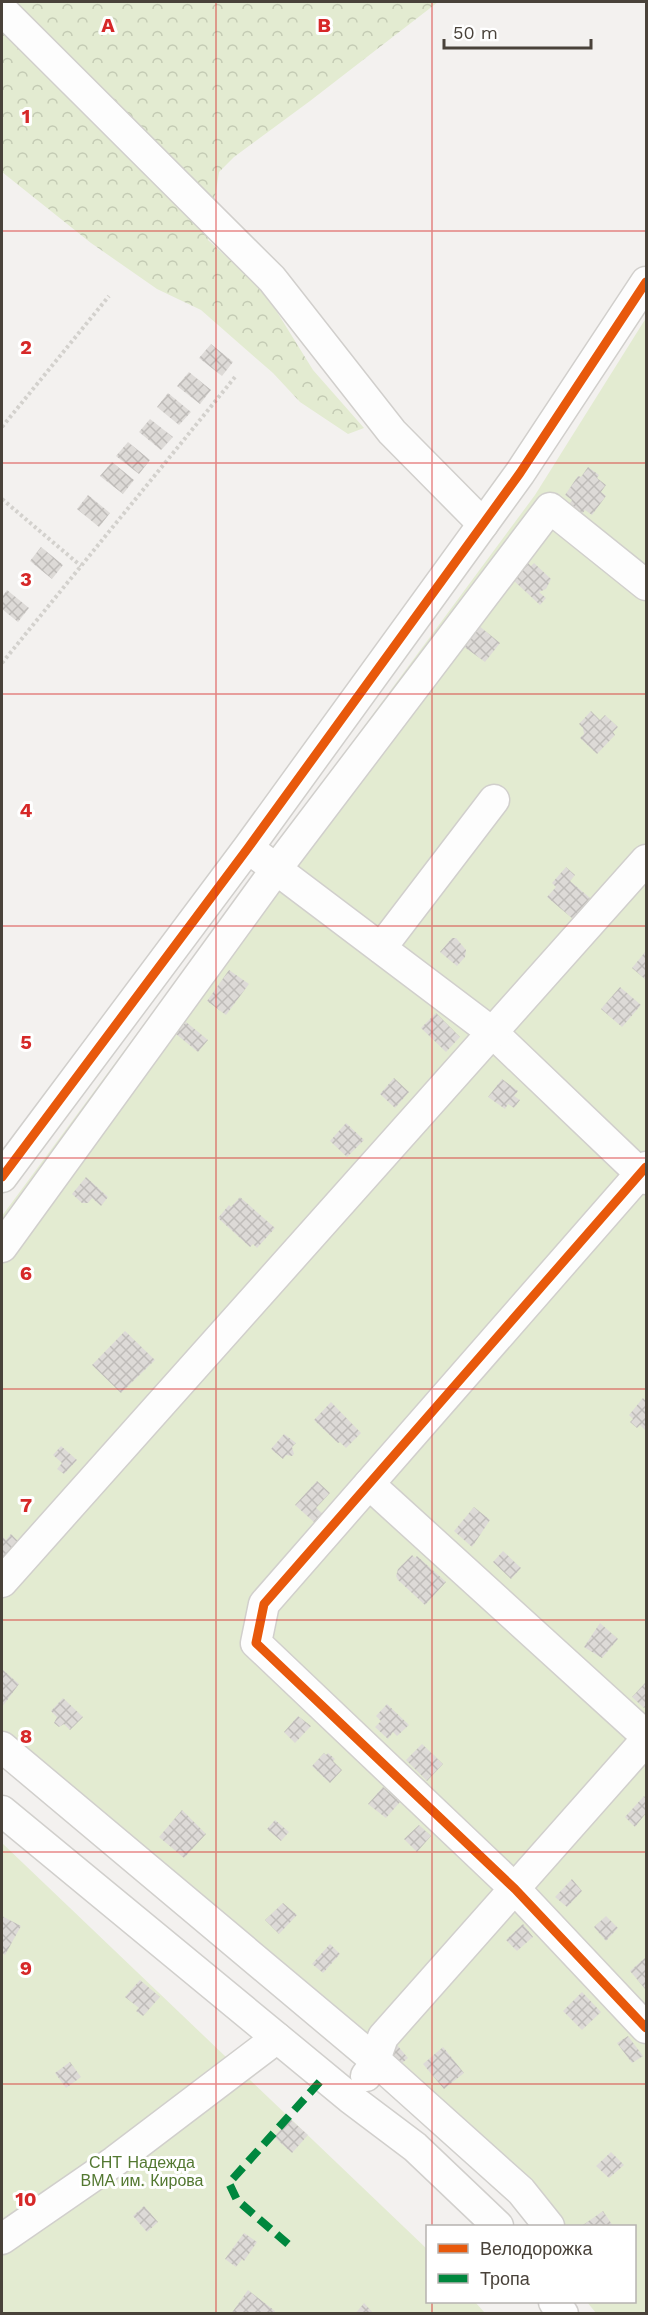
<svg xmlns="http://www.w3.org/2000/svg" width="648" height="2315" viewBox="0 0 648 2315" font-family="'Work Sans',sans-serif">
  <style>
    .forest { fill: url(#forest-crowns) }
    .garden { fill: #e3ebd1 }
    .building { fill: url(#building-cross-hatch) }
    .lines { fill: none; stroke-linecap: round; stroke-linejoin: round }
    .minor-casing { stroke: #d1cfcc; stroke-width: 33 }
    .path { stroke: #d3d1cd; stroke-width: 4; stroke-dasharray: 3 3; stroke-linecap: butt }
    .minor { stroke: #fdfdfd; stroke-width: 30 }
    .quiet { stroke: #00873e; stroke-width: 8; stroke-dasharray: 15 8; stroke-linecap: butt }
    .cycleway-casing { stroke: #fff; stroke-width: 13 }
    .cycleway { stroke: #e8590c; stroke-width: 9 }
    .grid { fill: none; stroke: #d62828; stroke-width: 1.5; stroke-opacity: 0.55 }
    .labels { text-anchor: middle; dominant-baseline: central; stroke-width: 6; stroke-linejoin: round; paint-order: stroke }
    .park-label { font-size: 16px; fill: #537831; stroke: #fff }
    .grid-label { font-size: 20px; text-anchor: middle; font-weight: bold; fill: #d62828; stroke: #fff; stroke-width: 6; stroke-linejoin: round; paint-order: stroke }
  </style>
  <defs>
    <pattern id="forest-crowns" width="20" height="18" patternUnits="userSpaceOnUse" patternTransform="scale(1.5)"><rect width="20" height="18" fill="#e3ebd1"/><path d="M2 6a3 3 0 1 1 6 0M12 15a3 3 0 1 1 6 0" fill="none" stroke="#c4cbb4"/></pattern>
    <pattern id="building-cross-hatch" width="8" height="8" patternUnits="userSpaceOnUse" patternTransform="scale(1.5)"><rect width="8" height="8" fill="#dddad7"/><path d="M0 0l8 8M0 8l8-8" fill="none" stroke="#bfbcb9"/></pattern>
  </defs>
  <rect width="100%" height="100%" fill="#f3f1ef"/>
  <!-- forest -->
  <polygon class="forest" points="2,2 438,2 310,101 234,157 219,172 208,240 264,291 313,370 364,428 348,434 300,402 273,373 201,310 157,289 91,243 2,172"/>
  <!-- garden -->
  <g class="garden">
    <polygon points="646,318 646,2313 596,2313 587,2302 634,2302 634,2226 534,2226 519,2206 372,2068 2,1755 2,1216 535,495"/>
    <polygon points="2,1843 427,2249 428,2302 475,2302 485,2313 2,2313"/>
  </g>
  <!-- building -->
  <g class="building">
    <polygon points="211,344 233,362 222,376 199,358"/>
    <polygon points="189,372 211,390 200,404 177,386"/>
    <polygon points="168,393 191,412 179,425 157,407"/>
    <polygon points="150,419 173,437 161,450 139,432"/>
    <polygon points="128,442 150,460 139,474 116,456"/>
    <polygon points="112,462 134,480 123,494 100,476"/>
    <polygon points="588,467 599,475 597,478 606,485 601,492 606,496 592,515 585,510 581,515 568,506 572,500 565,495 578,476 581,477"/>
    <polygon points="88,495 110,513 99,527 77,509"/>
    <polygon points="41,547 63,565 52,579 30,561"/>
    <polygon points="527,562 531,566 534,563 551,579 546,589 539,592 546,598 540,605 512,579"/>
    <polygon points="7,590 29,608 18,622 2,609 2,597"/>
    <polygon points="478,625 500,643 485,662 463,646"/>
    <polygon points="591,711 600,720 605,715 618,727 613,732 615,735 597,754 580,738 584,734 583,728 579,724"/>
    <polygon points="566,867 575,875 570,881 590,898 573,919 547,897 556,887 552,883"/>
    <polygon points="452,938 456,938 466,950 465,957 457,966 440,952"/>
    <polygon points="646,951 646,980 632,968"/>
    <polygon points="229,970 249,984 226,1015 207,1001"/>
    <polygon points="620,987 641,1005 622,1027 601,1009"/>
    <polygon points="436,1013 460,1037 446,1052 421,1028"/>
    <polygon points="186,1022 208,1040 198,1052 176,1034"/>
    <polygon points="394,1078 409,1092 395,1108 380,1094"/>
    <polygon points="502,1079 518,1091 514,1096 520,1100 514,1108 508,1104 505,1109 488,1097"/>
    <polygon points="346,1123 364,1140 347,1157 330,1141"/>
    <polygon points="86,1177 108,1197 101,1206 92,1198 88,1203 82,1203 72,1194"/>
    <polygon points="240,1197 275,1228 257,1248 253,1244 250,1247 218,1218 229,1205 231,1207"/>
    <polygon points="125,1331 155,1360 121,1393 92,1365"/>
    <polygon points="643,1398 646,1401 646,1431 640,1425 637,1428 630,1422 633,1419 629,1415"/>
    <polygon points="331,1402 361,1433 346,1448 340,1442 338,1443 314,1420"/>
    <polygon points="284,1434 296,1443 292,1447 294,1454 292,1456 286,1455 283,1459 271,1449"/>
    <polygon points="61,1446 77,1460 64,1474 57,1469 62,1463 53,1455"/>
    <polygon points="317,1481 330,1493 316,1508 323,1514 315,1523 295,1505"/>
    <polygon points="474,1507 490,1520 472,1547 454,1531"/>
    <polygon points="11,1534 20,1543 2,1563 2,1536 6,1540"/>
    <polygon points="503,1551 521,1568 511,1579 493,1562"/>
    <polygon points="412,1555 415,1558 417,1556 446,1582 425,1605 398,1580 396,1576 398,1569"/>
    <polygon points="600,1623 618,1639 602,1658 584,1647"/>
    <polygon points="2,1669 19,1684 2,1707"/>
    <polygon points="646,1682 646,1706 644,1708 632,1697"/>
    <polygon points="63,1698 83,1717 70,1730 64,1724 59,1727 54,1723 57,1717 51,1711"/>
    <polygon points="387,1704 409,1725 397,1736 393,1732 388,1739 375,1727 381,1721 376,1716"/>
    <polygon points="298,1716 311,1726 295,1743 284,1732"/>
    <polygon points="422,1744 443,1764 427,1781 406,1760"/>
    <polygon points="324,1753 326,1755 328,1753 335,1759 333,1761 342,1770 330,1783 312,1766"/>
    <polygon points="383,1787 400,1802 386,1818 368,1804"/>
    <polygon points="644,1796 646,1799 646,1813 635,1827 625,1817"/>
    <polygon points="182,1810 206,1834 184,1858 159,1837"/>
    <polygon points="275,1820 289,1832 281,1841 267,1829"/>
    <polygon points="419,1825 431,1836 417,1852 404,1839"/>
    <polygon points="572,1879 582,1891 567,1907 555,1897"/>
    <polygon points="283,1903 297,1915 279,1934 265,1920"/>
    <polygon points="2,1916 21,1926 5,1955 2,1953"/>
    <polygon points="606,1916 618,1928 606,1941 594,1927"/>
    <polygon points="523,1924 533,1937 517,1951 506,1940"/>
    <polygon points="330,1944 340,1954 323,1973 312,1964"/>
    <polygon points="646,1957 646,1990 630,1971"/>
    <polygon points="140,1980 160,1997 143,2016 136,2011 139,2008 125,1997"/>
    <polygon points="582,1992 601,2012 582,2030 563,2011"/>
    <polygon points="628,2036 643,2056 632,2063 617,2043"/>
    <polygon points="397,2045 408,2058 401,2064 390,2052"/>
    <polygon points="443,2047 464,2073 444,2089 423,2064"/>
    <polygon points="70,2062 81,2077 66,2088 55,2073"/>
    <polygon points="290,2119 308,2135 292,2153 274,2137"/>
    <polygon points="611,2152 624,2165 609,2178 596,2166"/>
    <polygon points="144,2206 158,2222 147,2232 133,2216"/>
    <polygon points="603,2211 613,2226 584,2226 583,2225"/>
    <polygon points="244,2233 257,2242 244,2261 242,2259 236,2267 225,2259"/>
    <polygon points="248,2290 275,2311 274,2314 231,2314"/>
    <polygon points="364,2303 374,2314 355,2314"/>
  </g>
  <g class="lines">
    <defs>
      <g id="minor">
        <polyline points="2,10 272,279 392,432 483,524"/>
        <polyline points="260,857 493,1033 646,1179"/>
        <polyline points="381,948 494,800"/>
        <polyline points="646,1167 264,1604 256,1643 515,1889 646,2028"/>
        <polyline points="2,1177 248,848 520,473 646,282"/>
        <polyline points="2,1247 277,868 550,508 646,585"/>
        <polyline points="369,1484 646,1736"/>
        <polyline points="2,1582 646,860"/>
        <polyline points="2,1747 375,2060 521,2191 549,2226"/>
        <polyline points="2,1811 350,2098 415,2147 498,2226"/>
        <polyline points="366,2076 372,2068 383,2037 646,1740"/>
        <polyline points="2,2239 115,2161 277,2038"/>
        <polyline points="554,2302 563,2314"/>
      </g>
    </defs>
    <!-- minor casing -->
    <use href="#minor" class="minor-casing"/>
    <!-- path -->
    <g class="path">
      <polyline points="2,427 109,296"/>
      <polyline points="2,499 81,566"/>
      <polyline points="2,663 235,377"/>
    </g>
    <!-- minor -->
    <use href="#minor" class="minor"/>
    <!-- quiet -->
    <polyline class="quiet" points="288,2244 237,2200 229,2183 324,2077"/>
    <defs>
      <g id="cycleway">
        <polyline points="646,1167 264,1604 256,1643 515,1889 646,2028"/>
        <polyline points="2,1177 248,848 520,473 646,282"/>
      </g>
    </defs>
    <!-- cycleway casing -->
    <use href="#cycleway" class="cycleway-casing"/>
    <!-- cycleway -->
    <use href="#cycleway" class="cycleway"/>
  </g>
  <!-- grid -->
  <path class="grid" d="M216,2V2314M432,2V2226M2,231H646M2,463H646M2,694H646M2,926H646M2,1158H646M2,1389H646M2,1620H646M2,1852H646M2,2084H646M432,2302V2314"/>
  <g class="labels">
    <!-- park labels -->
    <g class="park-label">
      <text x="142" y="2162">СНТ Надежда<tspan x="142" dy="18">ВМА им. Кирова</tspan></text>
    </g>
  </g>
  <g class="grid-label">
    <text x="108" y="32">A</text>
    <text x="324" y="32">B</text>
    <text x="26" y="123">1</text>
    <text x="26" y="354">2</text>
    <text x="26" y="586">3</text>
    <text x="26" y="817">4</text>
    <text x="26" y="1049">5</text>
    <text x="26" y="1280">6</text>
    <text x="26" y="1512">7</text>
    <text x="26" y="1743">8</text>
    <text x="26" y="1975">9</text>
    <text x="26" y="2206">10</text>
  </g>
  <!-- border -->
  <rect width="648" height="2315" fill="none" stroke="#49423a" stroke-width="6"/>
  <!-- legend -->
  <rect x="426" y="2225" width="210" height="78" fill="#ffffff" stroke="#b6b3b0" stroke-width="1.5"/>
  <rect x="438" y="2244" width="30" height="9" fill="#e8590c" stroke="#b6b3b0" stroke-width="1.5"/>
  <text x="480" y="2255" font-size="18" fill="#49423a">Велодорожка</text>
  <rect x="438" y="2274" width="30" height="9" fill="#00873e" stroke="#b6b3b0" stroke-width="1.5"/>
  <text x="480" y="2285" font-size="18" fill="#49423a">Тропа</text>
  <!-- scale -->
  <path d="M444 39v9h147v-9" fill="none" stroke="#49423a" stroke-width="3"/>
  <text x="453" y="39" font-size="18" fill="#49423a" stroke="#ffffff" stroke-width="4.5" paint-order="stroke">50 m</text>
</svg>
